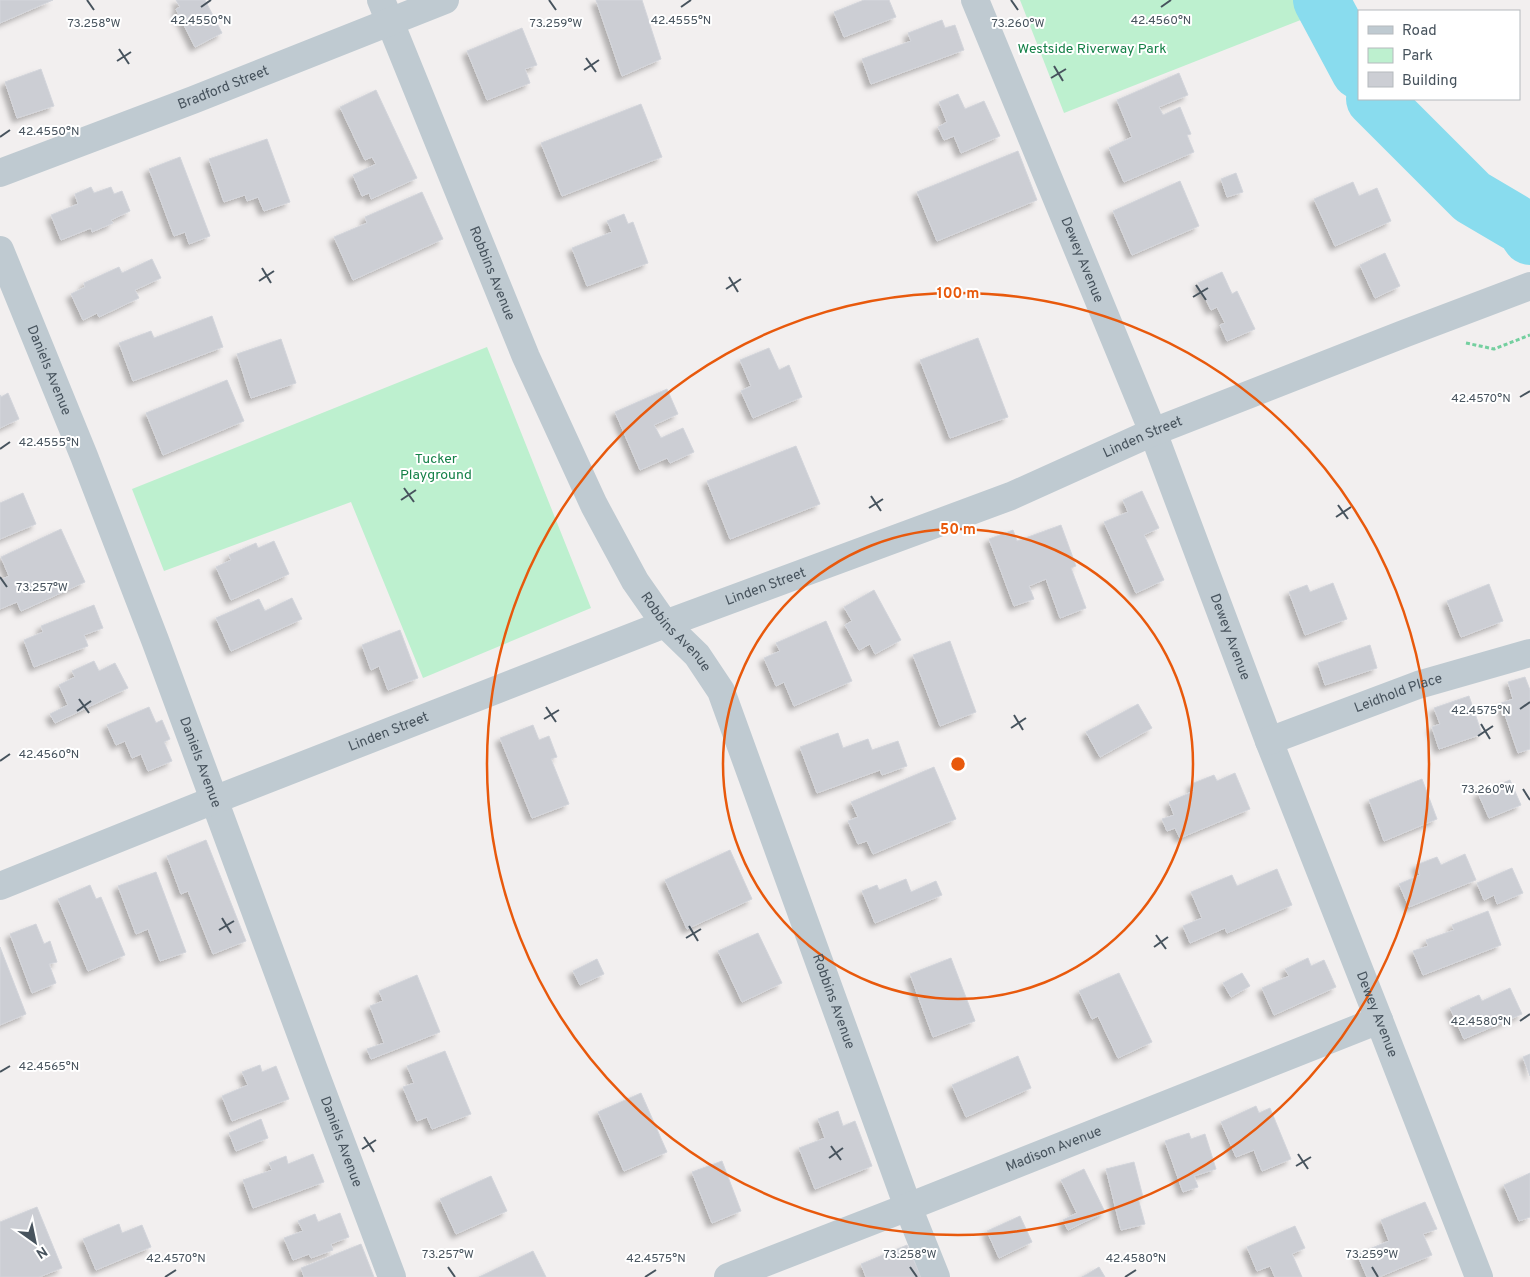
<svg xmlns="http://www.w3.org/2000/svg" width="1530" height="1277" viewBox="0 0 1530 1277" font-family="Overpass,sans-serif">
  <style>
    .green { fill: #bdf0cf }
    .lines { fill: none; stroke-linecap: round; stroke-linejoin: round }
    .river { stroke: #89dcee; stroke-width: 56 }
    .building { fill: #ccced4; stroke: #d3d5db; filter: url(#shadow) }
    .path { stroke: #74cf9f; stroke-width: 3; stroke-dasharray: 4 2.5; stroke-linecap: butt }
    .minor { stroke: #bfcad1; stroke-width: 28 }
    .tertiary { stroke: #bfcad1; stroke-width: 28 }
    .ticks { fill: none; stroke: #47535d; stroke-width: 2 }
    .ring { fill: none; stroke: #e8590c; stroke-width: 2.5 }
    .labels { text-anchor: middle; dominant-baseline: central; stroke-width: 4; stroke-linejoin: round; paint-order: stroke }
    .park-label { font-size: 14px; fill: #158148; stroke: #fff }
    .street-label { font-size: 14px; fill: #47535d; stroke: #fff }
    .ticks-label { font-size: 12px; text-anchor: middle; fill: #47535d; stroke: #fff; stroke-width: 4; stroke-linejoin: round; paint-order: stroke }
    .centre { fill: #e8590c; stroke: #fff; stroke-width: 2.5 }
    .ring-label { font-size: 15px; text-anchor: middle; font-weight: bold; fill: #e8590c; stroke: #fff; stroke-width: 4; stroke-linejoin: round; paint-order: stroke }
  </style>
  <defs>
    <filter id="shadow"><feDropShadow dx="-4.5" dy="4.5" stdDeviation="2.5" flood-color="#0004"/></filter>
  </defs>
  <rect width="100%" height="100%" fill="#f2efef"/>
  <!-- green -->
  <g class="green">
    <polygon points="1020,0 1310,0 1316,14 1064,113"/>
    <polygon points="487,347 591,608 423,678 351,502 164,571 132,489"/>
  </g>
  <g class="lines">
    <!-- river -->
    <g class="river">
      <polyline points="1321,0 1359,71"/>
      <polyline points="1374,99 1472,197 1523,227 1530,237"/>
    </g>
  </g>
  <!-- building -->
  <g class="building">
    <polygon points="0,0 53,0 0,23"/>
    <polygon points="176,0 205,0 222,33 195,47 176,9 180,7"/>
    <polygon points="596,0 642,0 661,59 622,76"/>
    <polygon points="864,0 889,0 896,17 844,37 834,12"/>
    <polygon points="942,20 945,28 955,25 964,50 871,84 862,59 911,41 908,33"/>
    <polygon points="522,28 537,65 525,69 530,83 487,100 467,51"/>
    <polygon points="41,69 54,106 17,118 5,82"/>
    <polygon points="1179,73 1188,95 1159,107 1163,115 1180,107 1191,134 1187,135 1194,152 1124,182 1109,148 1132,137 1117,100"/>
    <polygon points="376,90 417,178 371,199 369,193 362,196 353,175 376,164 372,157 365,160 340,107"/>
    <polygon points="958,94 965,109 984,101 1000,136 961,153 954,136 944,140 938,127 947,122 939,102"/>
    <polygon points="641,104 662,157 562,196 541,143"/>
    <polygon points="267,139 290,202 264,211 258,197 247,201 245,195 224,202 209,159"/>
    <polygon points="1018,151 1037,200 937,241 917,192"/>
    <polygon points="180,157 210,236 189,244 185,232 174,236 149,169"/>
    <polygon points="1236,173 1243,192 1227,197 1221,179"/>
    <polygon points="1180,181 1199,226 1132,255 1113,211"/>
    <polygon points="1353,182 1359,196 1377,188 1391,221 1335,246 1314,199"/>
    <polygon points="91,187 94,193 111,187 114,194 122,191 130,211 111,220 113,223 92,232 91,228 61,240 51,215 78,204 75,194"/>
    <polygon points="422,192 443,239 353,280 334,237 367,223 365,217"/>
    <polygon points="624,214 628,224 633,222 648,263 587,286 572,248 612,232 607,221"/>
    <polygon points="1385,253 1400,286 1375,298 1360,265"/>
    <polygon points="152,259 161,278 135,290 139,298 99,317 97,313 83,320 71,294 85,287 84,283 119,267 122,273"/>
    <polygon points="1222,272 1232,294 1237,291 1255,329 1227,341 1220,325 1225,323 1217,307 1211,310 1198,283"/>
    <polygon points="212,316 223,347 133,381 119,343 151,331 154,338"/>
    <polygon points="978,338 1008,417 950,438 920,360"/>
    <polygon points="281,339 296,383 251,398 237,354"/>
    <polygon points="769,348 779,370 789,365 802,397 753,418 741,391 751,386 740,360"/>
    <polygon points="227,380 244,421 163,455 146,413"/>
    <polygon points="667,389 678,414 654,425 661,438 683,428 694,452 670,463 667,458 640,470 615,412"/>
    <polygon points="8,393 19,419 0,428 0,395 1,397"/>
    <polygon points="796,446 820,504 730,539 707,481"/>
    <polygon points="1142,491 1159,528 1144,535 1164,580 1136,593 1104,522 1128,512 1123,500"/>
    <polygon points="23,493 36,524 0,539 0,503"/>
    <polygon points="1061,525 1076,566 1071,568 1086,608 1060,618 1046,579 1029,586 1034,599 1014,606 989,539 1013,530 1017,541"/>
    <polygon points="61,529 85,582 21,611 17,602 0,609 0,580 9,576 1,557"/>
    <polygon points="274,541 289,574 231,600 216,567 231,560 229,555 256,543 258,548"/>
    <polygon points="1333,583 1347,619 1305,635 1289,592 1307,585 1310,592"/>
    <polygon points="1489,584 1503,621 1461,637 1447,601"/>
    <polygon points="874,590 901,640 875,654 870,644 859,650 845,625 852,621 844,607"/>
    <polygon points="292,598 302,619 231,651 216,618 259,599 265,611"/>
    <polygon points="94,605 103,628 84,635 88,646 34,667 24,640 43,632 41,626"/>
    <polygon points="826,621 852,681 794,706 784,682 776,686 764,658 780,651 776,643"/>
    <polygon points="400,630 418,678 388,690 379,666 371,670 362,645"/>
    <polygon points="950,641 976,712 940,726 913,655"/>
    <polygon points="1370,645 1377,668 1325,685 1318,663"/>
    <polygon points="94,661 99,671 115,663 128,688 55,723 50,714 68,705 59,685 75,677 72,671"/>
    <polygon points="1525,677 1530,690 1530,749 1518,753 1501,703 1513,699 1508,682"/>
    <polygon points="1469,696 1482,734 1439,749 1432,727 1440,724 1434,708"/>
    <polygon points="1138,704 1152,728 1100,757 1086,732"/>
    <polygon points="149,707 156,723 162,720 170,739 164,742 172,761 148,771 141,754 132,758 125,741 116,745 107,725"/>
    <polygon points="533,725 539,740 549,736 557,757 551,759 569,804 532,818 500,738"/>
    <polygon points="838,733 843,748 868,739 872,750 898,741 907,766 882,775 880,770 817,793 800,747"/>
    <polygon points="934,767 956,819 873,854 867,841 858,844 848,821 858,817 851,802"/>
    <polygon points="1235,773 1250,809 1180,838 1175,828 1167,831 1162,819 1174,815 1169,802 1194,791 1191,784 1214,775 1217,781"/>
    <polygon points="1422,779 1437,819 1384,841 1369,800"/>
    <polygon points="1510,780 1521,805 1489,818 1478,793"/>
    <polygon points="206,840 246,941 213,954 188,891 181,894 167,856"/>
    <polygon points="730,850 752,899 687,929 665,880"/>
    <polygon points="1465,854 1476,880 1409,907 1399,884 1420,875 1416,865 1437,857 1441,865"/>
    <polygon points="1512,868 1523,893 1497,904 1494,895 1484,900 1477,883"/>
    <polygon points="1277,869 1292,905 1227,933 1225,928 1190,943 1183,926 1202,918 1191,892 1232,875 1237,886"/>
    <polygon points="156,872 186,952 160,961 148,929 136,934 118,886"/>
    <polygon points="906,879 911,892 936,881 942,895 875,923 862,891 877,885 879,890"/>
    <polygon points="90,885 96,899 101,897 125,955 88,971 58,899"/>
    <polygon points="1488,911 1501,945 1423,975 1413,951 1428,946 1426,940 1454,930 1452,925"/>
    <polygon points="36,924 44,944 50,941 57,962 49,964 56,983 32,993 10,934"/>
    <polygon points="758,933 782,983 742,1002 718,951"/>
    <polygon points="0,947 26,1014 0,1025"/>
    <polygon points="951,958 975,1021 933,1037 910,974"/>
    <polygon points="1308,958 1311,966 1324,960 1336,987 1274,1015 1262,988 1289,976 1285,969"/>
    <polygon points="597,959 604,974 580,985 573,971"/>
    <polygon points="1119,973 1152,1042 1118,1058 1098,1016 1092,1019 1079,991"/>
    <polygon points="1242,973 1250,986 1231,997 1223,983"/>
    <polygon points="417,975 440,1032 371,1059 367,1049 384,1043 370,1006 383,1001 379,991"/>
    <polygon points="1510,988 1522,1014 1464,1039 1450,1008 1479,995 1482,1001"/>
    <polygon points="445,1051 471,1114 432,1129 427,1117 417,1121 403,1087 414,1083 407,1066"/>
    <polygon points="1530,1054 1530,1076 1523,1057"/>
    <polygon points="1018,1056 1031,1088 966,1117 952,1085"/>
    <polygon points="260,1065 262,1072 276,1066 289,1099 232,1121 222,1096 248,1085 242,1072"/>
    <polygon points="641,1093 667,1152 624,1171 598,1112"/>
    <polygon points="1256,1106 1259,1113 1270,1108 1291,1159 1262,1171 1254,1150 1236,1157 1221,1122"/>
    <polygon points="838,1111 843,1126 855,1121 872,1166 815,1189 799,1148 825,1138 818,1119"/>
    <polygon points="261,1119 268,1138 236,1151 229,1133"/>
    <polygon points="1189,1133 1191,1139 1205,1134 1216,1169 1194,1176 1198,1187 1183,1192 1165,1141"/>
    <polygon points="313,1154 324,1182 253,1208 243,1180 272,1170 269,1163 286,1156 288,1164"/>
    <polygon points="722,1161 741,1211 712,1223 692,1172"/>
    <polygon points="1134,1162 1143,1197 1138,1198 1145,1224 1121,1230 1106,1169"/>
    <polygon points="1084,1169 1105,1212 1068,1230 1063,1220 1077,1213 1061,1180"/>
    <polygon points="1530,1173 1530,1217 1519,1221 1504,1185"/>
    <polygon points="491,1176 507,1211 456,1234 440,1199"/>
    <polygon points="1425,1202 1437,1229 1423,1234 1432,1255 1379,1277 1367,1277 1357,1254 1389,1241 1381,1220"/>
    <polygon points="37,1207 62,1268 39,1277 0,1277 0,1222"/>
    <polygon points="340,1213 349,1237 331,1244 333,1250 311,1258 309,1254 293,1260 284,1238 303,1231 298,1221 315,1214 318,1222"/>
    <polygon points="1020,1216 1032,1242 999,1258 987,1231"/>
    <polygon points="119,1224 122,1233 142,1225 151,1247 96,1270 83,1239"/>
    <polygon points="1295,1226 1305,1248 1292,1254 1302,1277 1275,1277 1270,1266 1257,1271 1247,1247"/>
    <polygon points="361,1244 374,1277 304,1277 301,1268"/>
    <polygon points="907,1245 921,1277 866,1277 861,1264"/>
    <polygon points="533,1251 546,1277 479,1277"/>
    <polygon points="1099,1267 1105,1277 1082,1277"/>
  </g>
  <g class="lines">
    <!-- path -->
    <polyline class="path" points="1466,343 1494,349 1530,335"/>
    <!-- minor -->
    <g class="minor">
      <path id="s1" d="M381,0L526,357L594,505L635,581L665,624L697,655L721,691L908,1207L936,1277"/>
      <path id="s2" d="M0,173L193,100L445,0"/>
      <path id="s3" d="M0,250L84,456L155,640L314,1070L392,1277"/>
      <path id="s4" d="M1153,432L1269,741L1379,1020L1479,1277"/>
      <path id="s5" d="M1269,741L1418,685L1530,653"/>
      <path id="s6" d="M728,1277L908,1207L1379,1020"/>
    </g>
    <!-- tertiary -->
    <g class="tertiary">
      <path id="s7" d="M975,0L1153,432"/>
      <path id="s8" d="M0,886L214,800L665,624L1011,496L1153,432L1406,333L1530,286"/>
    </g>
  </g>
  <!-- ticks -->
  <path class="ticks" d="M87,0L94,10M549,0L556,10M1011,0L1018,10M201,7L211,0M681,7L691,0M1161,7L1171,0M119,49L129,64M586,58L596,72M117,61L131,52M1054,66L1063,81M584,70L599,60M1051,78L1066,69M0,137L10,130M262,268L271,283M729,277L738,292M259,281L274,271M1196,285L1206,300M726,289L741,279M1193,297L1208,288M1520,397L1530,391M0,449L10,442M404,488L414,502M871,496L881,511M401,500L416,490M1338,505L1348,519M869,508L883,499M1336,517L1351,507M0,577L7,587M79,699L89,713M546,707L556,722M1520,709L1530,702M77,711L91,701M1014,715L1023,730M544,719L559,710M1481,724L1490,739M1011,728L1026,718M1478,736L1493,726M0,761L10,754M1523,789L1530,800M222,918L231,933M689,926L698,941M219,930L234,921M1156,935L1166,949M686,938L701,929M1154,947L1168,937M1520,1021L1530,1014M0,1072L10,1066M364,1137L374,1152M831,1146L841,1160M362,1149L376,1140M1298,1154L1308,1169M829,1158L843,1148M1296,1166L1311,1157M448,1267L455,1277M910,1267L917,1277M1372,1267L1378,1277M165,1277L176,1270M645,1277L656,1270M1125,1277L1136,1270"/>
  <!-- distance rings -->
  <g class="ring">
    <circle cx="958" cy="764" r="235"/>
    <circle cx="958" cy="764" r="471"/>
  </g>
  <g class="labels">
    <!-- park labels -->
    <g class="park-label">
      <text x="1092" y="49">Westside Riverway Park</text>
      <text x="436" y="459">Tucker<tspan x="436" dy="16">Playground</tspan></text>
    </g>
    <!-- street labels -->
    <g class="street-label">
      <text stroke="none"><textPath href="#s2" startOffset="239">Bradford Street</textPath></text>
      <text stroke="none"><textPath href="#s7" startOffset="281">Dewey Avenue</textPath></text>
      <text stroke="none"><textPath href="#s1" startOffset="295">Robbins Avenue</textPath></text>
      <text stroke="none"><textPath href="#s3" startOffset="130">Daniels Avenue</textPath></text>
      <text stroke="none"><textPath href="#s8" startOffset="1228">Linden Street</textPath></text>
      <text stroke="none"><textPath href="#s8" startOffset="822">Linden Street</textPath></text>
      <text stroke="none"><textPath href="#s1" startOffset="700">Robbins Avenue</textPath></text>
      <text stroke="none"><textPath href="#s4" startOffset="219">Dewey Avenue</textPath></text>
      <text stroke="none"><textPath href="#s5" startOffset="138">Leidhold Place</textPath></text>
      <text stroke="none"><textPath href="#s8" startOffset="418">Linden Street</textPath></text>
      <text stroke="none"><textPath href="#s3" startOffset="550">Daniels Avenue</textPath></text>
      <text stroke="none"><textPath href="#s1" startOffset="1105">Robbins Avenue</textPath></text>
      <text stroke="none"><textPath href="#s4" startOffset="624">Dewey Avenue</textPath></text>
      <text stroke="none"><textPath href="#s3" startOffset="955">Daniels Avenue</textPath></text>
      <text stroke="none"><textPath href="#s6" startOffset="350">Madison Avenue</textPath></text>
    </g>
  </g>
  <g class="ticks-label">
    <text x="201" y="24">42.4550°N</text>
    <text x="681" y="24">42.4555°N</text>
    <text x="1161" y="24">42.4560°N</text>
    <text x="94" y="27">73.258°W</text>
    <text x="556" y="27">73.259°W</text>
    <text x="1018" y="27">73.260°W</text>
    <text x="49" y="135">42.4550°N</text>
    <text x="1481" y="402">42.4570°N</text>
    <text x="49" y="446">42.4555°N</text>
    <text x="42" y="591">73.257°W</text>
    <text x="1481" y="714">42.4575°N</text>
    <text x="49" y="758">42.4560°N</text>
    <text x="1488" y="793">73.260°W</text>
    <text x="1481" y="1025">42.4580°N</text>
    <text x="49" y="1070">42.4565°N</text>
    <text x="448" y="1258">73.257°W</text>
    <text x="910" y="1258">73.258°W</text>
    <text x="1372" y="1258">73.259°W</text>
    <text x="176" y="1262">42.4570°N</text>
    <text x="656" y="1262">42.4575°N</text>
    <text x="1136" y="1262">42.4580°N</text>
  </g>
  <circle cx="958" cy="764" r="8" class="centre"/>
  <g class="ring-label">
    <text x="958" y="298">100 m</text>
    <text x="958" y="534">50 m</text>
  </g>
  <!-- legend -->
  <rect x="1358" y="10" width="162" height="90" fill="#ffffff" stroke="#b5babe"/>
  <rect x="1368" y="26" width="25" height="8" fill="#bfcad1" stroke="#b5babe"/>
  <text x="1402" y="35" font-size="15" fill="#47535d">Road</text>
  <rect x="1368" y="48" width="25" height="15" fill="#bdf0cf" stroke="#b5babe"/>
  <text x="1402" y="60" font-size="15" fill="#47535d">Park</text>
  <rect x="1368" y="72" width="25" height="15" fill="#ccced4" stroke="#b5babe"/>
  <text x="1402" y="85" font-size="15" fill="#47535d">Building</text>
  <!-- north arrow -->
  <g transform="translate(35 1242) rotate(147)" stroke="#ffffff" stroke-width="4" paint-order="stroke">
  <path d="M0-4L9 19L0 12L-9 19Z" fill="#47535d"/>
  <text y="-8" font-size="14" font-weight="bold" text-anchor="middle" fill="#47535d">N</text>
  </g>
</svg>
